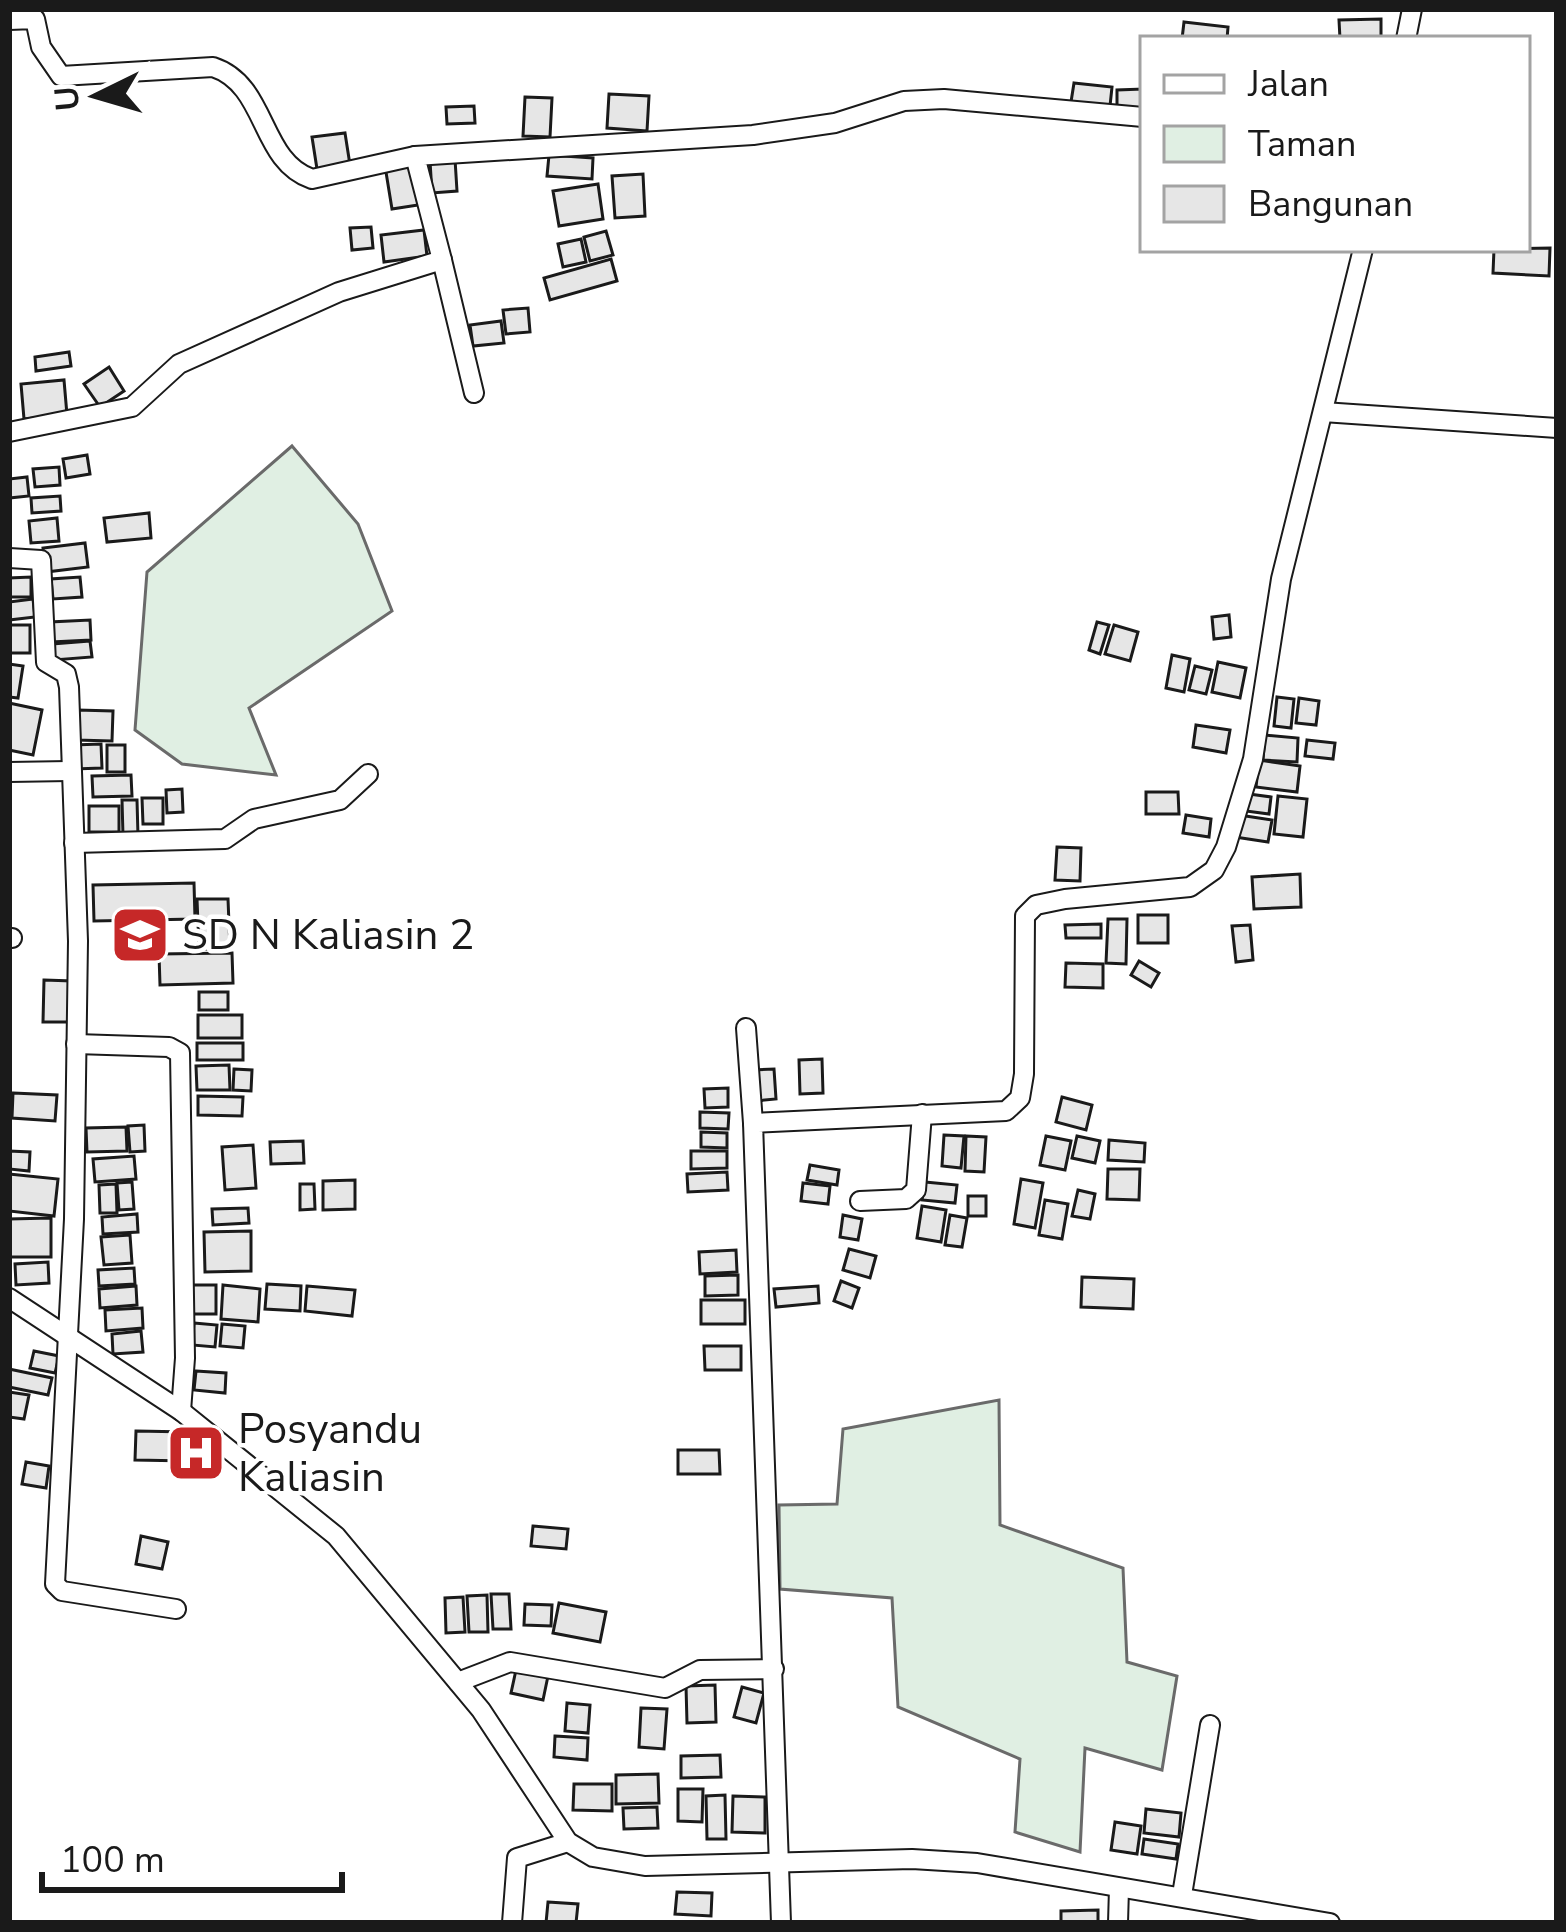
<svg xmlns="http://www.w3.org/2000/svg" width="1566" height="1932" viewBox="0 0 1566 1932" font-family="'Nunito Sans',sans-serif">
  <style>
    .green { fill: #e0efe3; stroke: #6a6a6a; stroke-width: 3 }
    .building { fill: #e6e6e6; stroke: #1a1a1a; stroke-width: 3 }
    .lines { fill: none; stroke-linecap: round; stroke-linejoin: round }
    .minor-casing { stroke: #1a1a1a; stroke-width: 22 }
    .minor { stroke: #fff; stroke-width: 18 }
    .labels { text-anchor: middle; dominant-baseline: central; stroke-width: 9; stroke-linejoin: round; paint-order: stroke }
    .poi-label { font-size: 42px; fill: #1a1a1a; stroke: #fff; text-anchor: start }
  </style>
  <rect width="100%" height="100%" fill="#fff"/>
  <!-- green -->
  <g class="green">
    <polygon points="292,446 358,524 392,611 249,708 276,775 182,764 135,730 147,572"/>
    <polygon points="999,1400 1000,1525 1123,1568 1127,1662 1177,1676 1162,1770 1085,1748 1080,1852 1015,1832 1020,1759 898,1707 892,1598 780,1589 779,1505 837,1504 843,1429"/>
  </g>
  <!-- building -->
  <g class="building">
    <polygon points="1381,19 1381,39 1340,39 1339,20"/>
    <polygon points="1184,22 1228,27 1227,39 1182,39"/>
    <polygon points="1074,83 1112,87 1110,106 1071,102"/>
    <polygon points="1143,89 1143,113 1117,113 1117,90"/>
    <polygon points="609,94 649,96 647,131 607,128"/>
    <polygon points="525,97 552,98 550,137 523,136"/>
    <polygon points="474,106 475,123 447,124 446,107"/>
    <polygon points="345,133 350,165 317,169 312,137"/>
    <polygon points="549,155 593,158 592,179 547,176"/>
    <polygon points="455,159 457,191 432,193 430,161"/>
    <polygon points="411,162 418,205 392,209 385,166"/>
    <polygon points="643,174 645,216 615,218 612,176"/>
    <polygon points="598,184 603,219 559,226 553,191"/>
    <polygon points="371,227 373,248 352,250 350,228"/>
    <polygon points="424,230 427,256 384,262 381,235"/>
    <polygon points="606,231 613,255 590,261 584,237"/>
    <polygon points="581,239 586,262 563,267 558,244"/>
    <polygon points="1550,248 1549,276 1493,273 1494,249"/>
    <polygon points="611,259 617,281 550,300 544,278"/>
    <polygon points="528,308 530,332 506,334 503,310"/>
    <polygon points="501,321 504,343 473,346 470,325"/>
    <polygon points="69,352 71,366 36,371 35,357"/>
    <polygon points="109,367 124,391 100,407 84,384"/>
    <polygon points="64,380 67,415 24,419 21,384"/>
    <polygon points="87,455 90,474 66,478 63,459"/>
    <polygon points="59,467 60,485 35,487 33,469"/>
    <polygon points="27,477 29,496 9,498 9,479"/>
    <polygon points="60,496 61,511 32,513 31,498"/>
    <polygon points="149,513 151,538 107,542 104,518"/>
    <polygon points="57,518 59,541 31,543 29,521"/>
    <polygon points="85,543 88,567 46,572 43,548"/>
    <polygon points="31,577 31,597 9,597 9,578"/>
    <polygon points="80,577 82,597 53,599 51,579"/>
    <polygon points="33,599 35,617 9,620 9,602"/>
    <polygon points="1229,615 1231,637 1214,639 1212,617"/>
    <polygon points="90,620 91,640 51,642 50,622"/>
    <polygon points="1097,622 1109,625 1100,654 1089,650"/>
    <rect x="9" y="625" width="21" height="28"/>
    <polygon points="1114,625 1138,632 1130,661 1105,654"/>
    <polygon points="90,641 92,657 54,660 52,644"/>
    <polygon points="1172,655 1190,659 1184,692 1166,688"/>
    <polygon points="1218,662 1246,668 1240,698 1212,692"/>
    <polygon points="9,664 23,666 18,698 9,697"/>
    <polygon points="1195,666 1212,670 1206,694 1189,690"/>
    <polygon points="1277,697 1294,699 1291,728 1274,726"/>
    <polygon points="1299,698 1319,701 1316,725 1296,723"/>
    <polygon points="9,703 42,710 33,755 9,750"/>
    <polygon points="77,710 113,711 112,741 76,740"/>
    <polygon points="1196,725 1230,730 1226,753 1193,747"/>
    <polygon points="1265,735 1298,738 1297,762 1263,760"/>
    <polygon points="1307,740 1335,743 1333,759 1305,756"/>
    <polygon points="101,744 102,768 74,769 73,745"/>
    <rect x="107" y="745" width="18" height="27"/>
    <polygon points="1259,760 1300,766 1297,792 1256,787"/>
    <polygon points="131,775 132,796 93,797 92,776"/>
    <polygon points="182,789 183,812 167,813 166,790"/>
    <polygon points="1146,792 1178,792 1179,814 1146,814"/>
    <polygon points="1249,794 1271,797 1269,814 1246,811"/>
    <polygon points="1278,796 1307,799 1303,837 1274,834"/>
    <polygon points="142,798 163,798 163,824 143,824"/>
    <polygon points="122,800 137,800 138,836 123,836"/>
    <rect x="89" y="806" width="30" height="26"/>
    <polygon points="1186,815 1211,819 1209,837 1183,833"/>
    <polygon points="1239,815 1272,820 1268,842 1235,837"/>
    <polygon points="1057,847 1081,848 1080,881 1055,880"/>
    <polygon points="1300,874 1301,907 1254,909 1252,877"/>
    <polygon points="194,883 195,919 94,921 93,885"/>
    <polygon points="197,899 228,899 230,949 199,949"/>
    <rect x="1138" y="915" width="30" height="28"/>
    <polygon points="1108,919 1127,919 1126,964 1106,963"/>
    <polygon points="1101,924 1101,938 1066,938 1065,925"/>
    <polygon points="1250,925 1253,960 1236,962 1232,926"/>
    <polygon points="232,953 233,983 160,985 159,954"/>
    <polygon points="1139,961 1159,973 1151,987 1131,975"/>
    <polygon points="1066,963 1103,964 1103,988 1065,987"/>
    <polygon points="44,980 72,981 72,1022 43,1022"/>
    <rect x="199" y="992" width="29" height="18"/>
    <rect x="198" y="1015" width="44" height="23"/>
    <rect x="197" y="1043" width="46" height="17"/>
    <polygon points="822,1059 823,1093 800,1094 799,1060"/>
    <polygon points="229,1065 230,1090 197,1090 196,1066"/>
    <polygon points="234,1069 252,1070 251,1091 233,1090"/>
    <polygon points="774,1069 776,1099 755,1101 753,1070"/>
    <polygon points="728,1088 728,1107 705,1108 704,1089"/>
    <polygon points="13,1093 57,1095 55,1121 12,1118"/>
    <polygon points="198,1096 243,1097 242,1116 198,1115"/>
    <polygon points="1062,1097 1092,1105 1086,1130 1056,1122"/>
    <polygon points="700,1112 729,1113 728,1129 700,1128"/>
    <polygon points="144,1125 145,1151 130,1152 128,1126"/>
    <polygon points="126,1127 127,1151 87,1152 86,1128"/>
    <polygon points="701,1132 727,1133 727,1148 701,1147"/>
    <polygon points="944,1135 964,1136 961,1168 942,1166"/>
    <polygon points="966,1136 986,1137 984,1172 965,1171"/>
    <polygon points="1046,1136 1071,1141 1065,1170 1040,1165"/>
    <polygon points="1077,1136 1100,1141 1095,1163 1072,1158"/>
    <polygon points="1109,1140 1145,1143 1144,1162 1108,1160"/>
    <polygon points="303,1141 304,1163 271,1164 270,1142"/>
    <polygon points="253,1145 256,1188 225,1190 222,1147"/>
    <polygon points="9,1151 30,1152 29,1171 9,1169"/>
    <polygon points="691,1151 727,1151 727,1168 691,1169"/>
    <polygon points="134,1156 136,1179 95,1182 93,1159"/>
    <polygon points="810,1165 839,1170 837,1185 807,1180"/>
    <polygon points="1108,1169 1140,1169 1139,1200 1107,1199"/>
    <polygon points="727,1172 728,1190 688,1192 687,1174"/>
    <polygon points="9,1174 58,1179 54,1216 9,1211"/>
    <polygon points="1021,1179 1043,1183 1035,1228 1014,1224"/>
    <polygon points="355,1180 355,1209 323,1210 323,1181"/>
    <polygon points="132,1182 134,1209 119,1210 117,1183"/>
    <polygon points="925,1182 957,1185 955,1203 922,1200"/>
    <polygon points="803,1183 830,1186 828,1204 801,1201"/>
    <polygon points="116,1184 117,1213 100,1213 99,1185"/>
    <polygon points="300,1184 314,1184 315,1209 300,1210"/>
    <polygon points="1078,1190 1095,1194 1090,1219 1072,1216"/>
    <rect x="968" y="1196" width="18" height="20"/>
    <polygon points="1045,1200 1068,1204 1062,1239 1039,1235"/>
    <polygon points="922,1206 946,1210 941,1242 917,1238"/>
    <polygon points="248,1208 249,1223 213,1225 212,1209"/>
    <polygon points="137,1214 138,1232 103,1234 102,1217"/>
    <polygon points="843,1215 862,1219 858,1240 840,1237"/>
    <polygon points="950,1215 967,1218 962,1247 945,1245"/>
    <polygon points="51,1218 51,1257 9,1257 9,1219"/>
    <polygon points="251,1231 251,1271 205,1272 204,1232"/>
    <polygon points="130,1235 132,1263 104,1265 101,1237"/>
    <polygon points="849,1249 876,1256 870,1278 843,1270"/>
    <polygon points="736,1250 737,1272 700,1274 699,1252"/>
    <polygon points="48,1262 49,1283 16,1285 15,1264"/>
    <polygon points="134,1268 135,1284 99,1286 98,1270"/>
    <polygon points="738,1275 738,1295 705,1296 705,1276"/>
    <polygon points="1082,1277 1134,1279 1133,1309 1081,1307"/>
    <polygon points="841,1281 859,1288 852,1308 834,1301"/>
    <polygon points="267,1284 301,1286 300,1311 265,1309"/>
    <rect x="187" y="1285" width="29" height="29"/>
    <polygon points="223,1285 260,1289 258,1322 221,1319"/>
    <polygon points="136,1286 137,1305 100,1308 99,1289"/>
    <polygon points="307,1286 355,1290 352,1316 305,1311"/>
    <polygon points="818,1286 819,1303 776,1307 774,1289"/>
    <rect x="701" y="1300" width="44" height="24"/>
    <polygon points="142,1308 143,1328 106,1331 105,1310"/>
    <polygon points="194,1323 217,1325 215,1347 192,1345"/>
    <polygon points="222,1324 245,1326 243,1348 220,1346"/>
    <polygon points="141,1331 143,1352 113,1354 112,1334"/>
    <polygon points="704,1346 741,1346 741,1370 705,1370"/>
    <polygon points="34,1351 59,1356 55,1373 30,1368"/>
    <polygon points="9,1369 52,1378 48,1395 9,1387"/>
    <polygon points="196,1371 226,1373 225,1393 194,1390"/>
    <polygon points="9,1392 29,1395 24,1419 9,1417"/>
    <polygon points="136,1431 188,1432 188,1461 135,1460"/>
    <polygon points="678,1450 719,1450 720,1474 678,1474"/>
    <polygon points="26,1462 49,1466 46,1488 22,1484"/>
    <polygon points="533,1526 568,1529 566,1549 531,1546"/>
    <polygon points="141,1536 168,1542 162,1569 136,1564"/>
    <polygon points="491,1594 509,1594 511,1629 493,1629"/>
    <polygon points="487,1595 488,1632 469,1632 467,1596"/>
    <polygon points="463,1597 465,1632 446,1633 445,1598"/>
    <polygon points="559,1603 606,1612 600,1642 553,1633"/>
    <polygon points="525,1604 552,1605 551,1626 524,1625"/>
    <polygon points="516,1670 548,1676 543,1700 511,1693"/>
    <polygon points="715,1685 716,1722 687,1723 686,1686"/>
    <polygon points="742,1687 764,1693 756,1723 734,1717"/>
    <polygon points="567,1703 590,1705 588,1733 565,1731"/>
    <polygon points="641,1708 667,1709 664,1749 639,1747"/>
    <polygon points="555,1736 588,1738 587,1760 554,1757"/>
    <polygon points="720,1755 721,1777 681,1778 681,1756"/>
    <polygon points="658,1774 659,1803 616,1804 616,1775"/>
    <polygon points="574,1784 612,1784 612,1811 573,1810"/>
    <polygon points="678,1789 703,1789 702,1822 678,1821"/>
    <polygon points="725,1795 726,1839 707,1839 706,1796"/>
    <polygon points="733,1796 765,1797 765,1833 732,1832"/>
    <polygon points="657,1807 658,1828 624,1829 623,1808"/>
    <polygon points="1146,1809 1181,1813 1179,1837 1144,1833"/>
    <polygon points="1115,1822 1141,1826 1137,1854 1111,1850"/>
    <polygon points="1144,1839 1178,1844 1176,1859 1142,1854"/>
    <polygon points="677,1892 712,1893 711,1916 675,1914"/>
    <polygon points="548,1902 578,1904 576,1923 546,1923"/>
    <polygon points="1098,1910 1098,1923 1061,1923 1061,1911"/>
  </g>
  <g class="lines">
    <defs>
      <g id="minor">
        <path d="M9,20L35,19L41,47L61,76L213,67C268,85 259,161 312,179L415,156"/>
        <polyline points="1406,39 1412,9"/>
        <polyline points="442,260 474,393"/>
        <polyline points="1323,412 1557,428"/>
        <polyline points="9,432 132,407 179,364 339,292 442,260 415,156 753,135 835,123 904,101 944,99 1143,117"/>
        <polyline points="9,558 41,560 46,662 66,674 69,687 78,941 74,1219 55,1584 62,1591 176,1609"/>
        <polyline points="9,772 69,771"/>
        <polyline points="74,843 225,839 254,819 340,800 368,774"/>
        <polyline points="9,938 12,938"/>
        <polyline points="746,1028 753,1123"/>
        <polyline points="76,1044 169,1047 180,1053 185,1358 181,1411"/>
        <polyline points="860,1201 906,1199 916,1190 922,1114"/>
        <polyline points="9,1298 181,1411 336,1536 481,1710 568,1842 593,1857 645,1866 912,1859 977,1863 1330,1923"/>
        <polyline points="458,1682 510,1662 665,1688 700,1670 774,1669"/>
        <polyline points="1182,1895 1210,1725"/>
        <polyline points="512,1923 517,1858 568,1842"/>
        <polyline points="781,1923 753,1123 1006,1111 1020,1098 1024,1074 1025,916 1036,905 1065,899 1190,887 1214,870 1226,847 1253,759 1281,579 1363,249"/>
        <polyline points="1118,1923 1119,1888"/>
      </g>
    </defs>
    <!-- minor casing -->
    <use href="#minor" class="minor-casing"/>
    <!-- minor -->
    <use href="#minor" class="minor"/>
  </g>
  <!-- icons -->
  <defs>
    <symbol id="school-square" viewBox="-11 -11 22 22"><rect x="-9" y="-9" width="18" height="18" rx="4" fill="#c62828" stroke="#fff"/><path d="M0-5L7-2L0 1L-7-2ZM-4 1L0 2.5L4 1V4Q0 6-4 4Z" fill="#fff"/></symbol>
    <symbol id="hospital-square" viewBox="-11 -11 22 22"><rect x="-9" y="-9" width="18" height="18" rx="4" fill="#c62828" stroke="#fff"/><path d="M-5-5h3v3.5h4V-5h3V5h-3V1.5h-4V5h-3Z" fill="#fff"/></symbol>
  </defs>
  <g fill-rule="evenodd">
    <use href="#school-square" x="107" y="902" width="66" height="66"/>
    <use href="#hospital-square" x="163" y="1420" width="66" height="66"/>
  </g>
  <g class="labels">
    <!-- poi labels -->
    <g class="poi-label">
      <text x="182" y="935">SD N Kaliasin 2</text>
      <text x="238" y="1429">Posyandu<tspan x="238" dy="48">Kaliasin</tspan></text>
    </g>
  </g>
  <!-- border -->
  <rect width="1566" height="1932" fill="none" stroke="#1a1a1a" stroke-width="24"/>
  <!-- legend -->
  <rect x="1140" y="36" width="390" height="216" fill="#ffffff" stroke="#a3a3a3" stroke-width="3"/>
  <rect x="1164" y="75" width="60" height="18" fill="#ffffff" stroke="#a3a3a3" stroke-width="3"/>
  <text x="1248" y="96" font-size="36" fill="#1a1a1a">Jalan</text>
  <rect x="1164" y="126" width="60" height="36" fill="#e0efe3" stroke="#a3a3a3" stroke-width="3"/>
  <text x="1248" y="156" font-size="36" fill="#1a1a1a">Taman</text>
  <rect x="1164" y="186" width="60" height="36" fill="#e6e6e6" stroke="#a3a3a3" stroke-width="3"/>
  <text x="1248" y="216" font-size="36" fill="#1a1a1a">Bangunan</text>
  <!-- north arrow -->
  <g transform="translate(96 96) rotate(265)" stroke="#ffffff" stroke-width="9" paint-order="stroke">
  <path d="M0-9L21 45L0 30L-21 45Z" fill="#1a1a1a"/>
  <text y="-18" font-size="33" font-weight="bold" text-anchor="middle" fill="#1a1a1a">U</text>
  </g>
  <!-- scale -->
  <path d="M42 1872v18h300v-18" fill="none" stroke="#1a1a1a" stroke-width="6"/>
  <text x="60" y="1872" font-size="36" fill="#1a1a1a" stroke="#ffffff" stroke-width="9" paint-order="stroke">100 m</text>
</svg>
